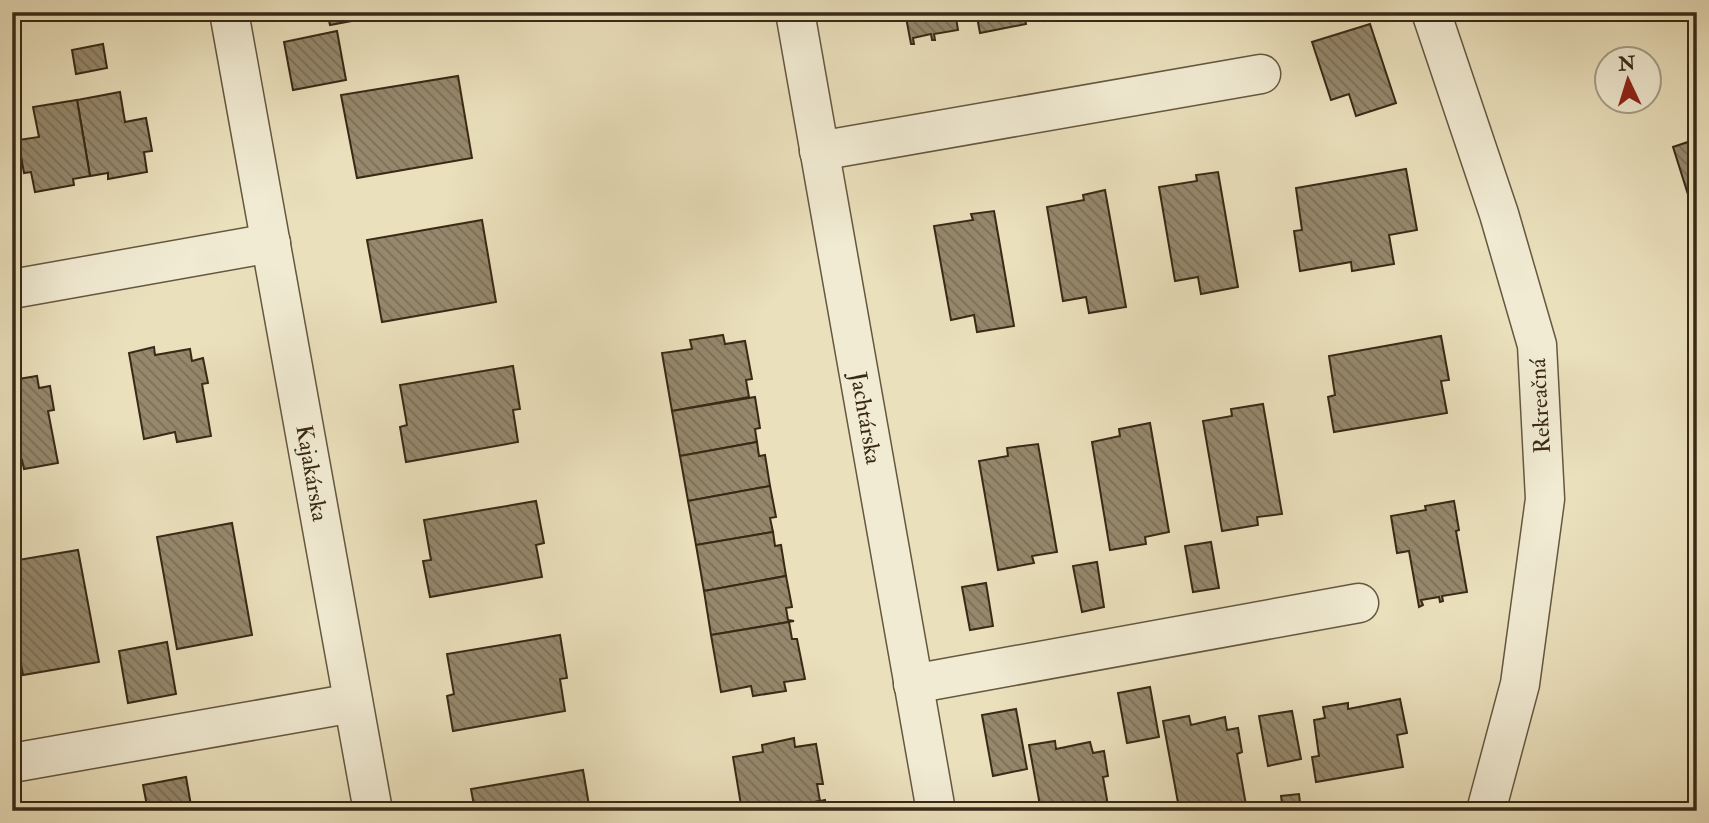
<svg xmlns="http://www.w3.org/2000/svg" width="1709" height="823" viewBox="0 0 1709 823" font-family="'IM FELL Double Pica',serif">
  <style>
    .building { fill: url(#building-back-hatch); stroke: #392916; stroke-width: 2 }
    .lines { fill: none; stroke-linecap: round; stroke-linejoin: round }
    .minor-casing { stroke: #655740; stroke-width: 41 }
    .minor { stroke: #f1ebd3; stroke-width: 38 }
    .labels { text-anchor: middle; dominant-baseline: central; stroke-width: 7; stroke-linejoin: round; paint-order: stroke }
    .street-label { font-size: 23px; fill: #392916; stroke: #f1ebd3 }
  </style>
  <defs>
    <pattern id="building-back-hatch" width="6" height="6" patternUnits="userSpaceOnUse" patternTransform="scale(1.75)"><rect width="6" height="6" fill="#95886c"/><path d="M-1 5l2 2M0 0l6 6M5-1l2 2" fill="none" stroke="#7b6f58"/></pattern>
  </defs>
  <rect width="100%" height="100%" fill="#eae0bc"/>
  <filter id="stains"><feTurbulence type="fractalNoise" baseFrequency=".00286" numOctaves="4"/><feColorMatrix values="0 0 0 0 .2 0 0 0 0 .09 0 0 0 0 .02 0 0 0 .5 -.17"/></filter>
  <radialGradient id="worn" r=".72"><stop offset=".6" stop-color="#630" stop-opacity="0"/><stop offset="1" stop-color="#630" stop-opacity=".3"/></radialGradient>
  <!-- building -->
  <g class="building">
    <polygon points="327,12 400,12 330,25"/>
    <polygon points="905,12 955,12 958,30 934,34 935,40 932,40 931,34 913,38 914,44 911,44"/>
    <polygon points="976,12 1064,12 1046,15 1047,20 1044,21 1043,16 1025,19 1026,24 980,33"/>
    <polygon points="1370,24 1396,103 1356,116 1349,94 1331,100 1312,42"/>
    <polygon points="337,31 346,80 293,90 284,42"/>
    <polygon points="103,44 107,68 76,74 72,50"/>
    <polygon points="458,76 472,158 357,178 341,95"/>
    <polygon points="120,92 125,122 146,118 152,151 144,152 147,172 108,179 108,173 90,176 77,100"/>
    <polygon points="77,100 90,176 73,179 74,185 35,192 31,172 24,173 18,140 39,137 33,107"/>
    <polygon points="1697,139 1697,223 1673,147"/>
    <polygon points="1406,169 1417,230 1389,235 1394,264 1352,271 1351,262 1300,271 1294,231 1302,230 1296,188"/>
    <polygon points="1218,172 1238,287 1201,294 1198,277 1175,281 1159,187 1197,181 1196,175"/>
    <polygon points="1105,190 1126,307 1089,313 1086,297 1063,301 1047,207 1084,200 1083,195"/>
    <polygon points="994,211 1014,326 977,332 974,315 951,320 934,226 973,220 971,214"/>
    <polygon points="482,220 496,302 382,322 367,240"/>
    <polygon points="723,335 725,344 745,341 752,379 746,380 749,397 672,411 662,353 692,349 690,340"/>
    <polygon points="1441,336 1449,380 1441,381 1447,413 1334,432 1328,397 1335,395 1329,356"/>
    <polygon points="154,347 155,355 190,349 192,361 203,358 208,383 202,384 211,436 177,442 175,432 144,439 129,353"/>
    <polygon points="513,366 520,409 513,410 518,442 406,462 400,427 407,425 400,385"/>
    <polygon points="37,376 39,388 50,386 54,410 48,411 58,463 24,469 22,460 12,462 12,380"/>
    <polygon points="755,397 760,428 755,429 757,442 680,456 672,411"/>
    <polygon points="1263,404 1282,514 1257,517 1258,525 1222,531 1203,421 1232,416 1231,409"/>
    <polygon points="1150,423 1169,532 1145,537 1146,544 1110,550 1092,442 1120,436 1119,429"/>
    <polygon points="757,442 759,456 765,455 770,486 688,501 680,456"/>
    <polygon points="1038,444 1057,552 1032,556 1034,563 998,570 979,461 1008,456 1007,448"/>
    <polygon points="770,486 776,517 770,518 773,532 696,545 688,501"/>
    <polygon points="536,501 544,543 536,545 542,577 430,597 423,561 431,560 424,520"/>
    <polygon points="1454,501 1459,530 1456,531 1467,592 1442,596 1443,601 1440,602 1439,597 1421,600 1423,605 1419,607 1409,551 1397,553 1391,516 1426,510 1425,506"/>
    <polygon points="232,523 252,635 177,649 157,537"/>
    <polygon points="773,532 775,546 781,545 786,576 704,591 696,545"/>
    <polygon points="1211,542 1219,588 1193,592 1185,546"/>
    <polygon points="78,550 99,662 23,675 19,654 12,655 12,561"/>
    <polygon points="1097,562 1104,607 1082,612 1073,566"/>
    <polygon points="786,576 792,607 786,608 788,620 794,621 711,635 704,591"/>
    <polygon points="986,583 993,626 970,630 962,587"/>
    <polygon points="789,622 792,639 797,639 805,679 784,682 786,691 753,696 751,686 721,692 711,635"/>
    <polygon points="560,635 567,678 560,679 565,711 453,731 447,696 454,694 447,654"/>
    <polygon points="167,642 176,694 128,703 119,651"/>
    <polygon points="1150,687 1159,737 1127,743 1118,693"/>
    <polygon points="1400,699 1407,733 1397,735 1403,767 1316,782 1312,757 1319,756 1314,720 1325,718 1323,707 1348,703 1348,709"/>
    <polygon points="1016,709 1027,769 993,776 982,715"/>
    <polygon points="1292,711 1301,759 1268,766 1259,716"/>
    <polygon points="1189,716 1191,725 1225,717 1227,730 1238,728 1242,752 1237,754 1246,805 1219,811 1212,811 1211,803 1179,808 1163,721"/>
    <polygon points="794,738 795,747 816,744 823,784 817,784 820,801 765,811 742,811 733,757 763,752 762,745"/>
    <polygon points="1055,741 1056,749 1090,742 1093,753 1104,751 1108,776 1103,777 1109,811 1041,811 1029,745"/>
    <polygon points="583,770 590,811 475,811 471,789"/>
    <polygon points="186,777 192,811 148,811 143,785"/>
    <polygon points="1299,794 1301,811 1283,811 1281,796"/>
    <polygon points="825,800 827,811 765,811 820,801"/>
  </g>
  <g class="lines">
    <defs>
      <g id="minor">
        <polyline points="229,12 373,811"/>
        <polyline points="795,12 936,811"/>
        <polyline points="1431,12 1499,214 1537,345 1545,499 1520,684 1486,811"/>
        <polyline points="819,151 1261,74"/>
        <polyline points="12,289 271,243"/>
        <polyline points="913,684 1359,603"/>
        <polyline points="12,763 353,703"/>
      </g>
    </defs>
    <!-- minor casing -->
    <use href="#minor" class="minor-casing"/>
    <!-- minor -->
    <use href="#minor" class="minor"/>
  </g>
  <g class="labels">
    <!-- street labels -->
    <g class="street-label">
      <text transform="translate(1540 406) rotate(-93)">Rekreačná</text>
      <text transform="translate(866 418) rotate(80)">Jachtárska</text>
      <text transform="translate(312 473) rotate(80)">Kajakárska</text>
    </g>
  </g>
  <!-- margin -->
  <rect width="1709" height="823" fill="none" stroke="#eae0bc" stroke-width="42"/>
  <rect x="14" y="14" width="1681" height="795" fill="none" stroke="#392916" stroke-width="3.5"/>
  <rect x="21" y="21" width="1667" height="781" fill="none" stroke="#392916" stroke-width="2"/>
  <!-- north arrow -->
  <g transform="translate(1628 80) rotate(356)"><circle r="33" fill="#f1ebd3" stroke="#a79d87" stroke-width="2"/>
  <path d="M0-5L12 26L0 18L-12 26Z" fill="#8f2418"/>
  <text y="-10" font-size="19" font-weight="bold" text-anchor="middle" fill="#392916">N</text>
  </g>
  <rect width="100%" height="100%" filter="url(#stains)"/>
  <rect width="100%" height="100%" fill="url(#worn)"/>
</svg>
